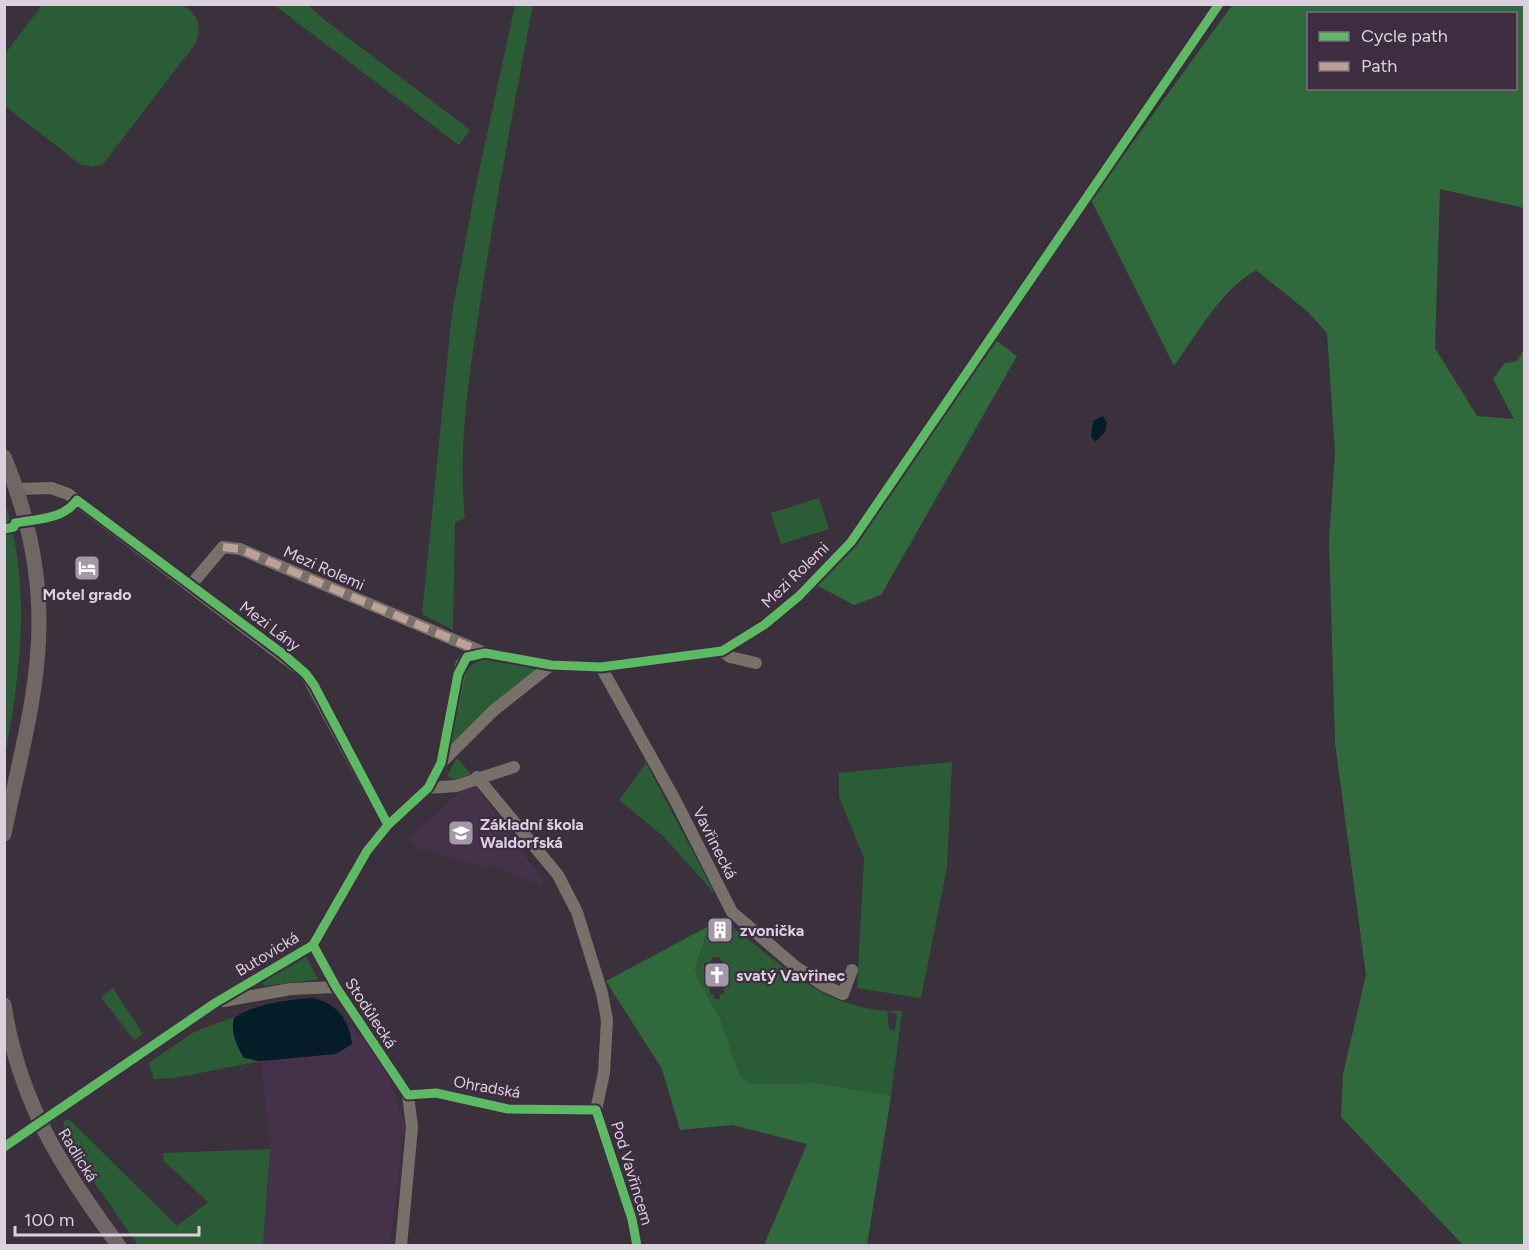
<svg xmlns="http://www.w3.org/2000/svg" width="1529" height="1250" viewBox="0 0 1529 1250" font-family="Figtree,sans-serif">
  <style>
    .built { fill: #46314a }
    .green { fill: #2a5d35; fill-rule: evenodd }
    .forest { fill: #30693c; fill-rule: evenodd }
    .water { fill: #051d28 }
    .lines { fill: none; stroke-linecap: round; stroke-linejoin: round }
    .minor { stroke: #77716a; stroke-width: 12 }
    .major { stroke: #706764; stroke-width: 15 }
    .quiet { stroke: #bda197; stroke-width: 8; stroke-dasharray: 15 8; stroke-linecap: butt }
    .cycleway-casing { stroke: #3e2c41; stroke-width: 13 }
    .cycleway { stroke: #5cba63; stroke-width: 9 }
    .labels { text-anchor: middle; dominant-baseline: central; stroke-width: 4.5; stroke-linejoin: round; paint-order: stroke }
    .street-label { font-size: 16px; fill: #dbd0dd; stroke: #3e2c41 }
    .poi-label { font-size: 16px; font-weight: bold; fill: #dbd0dd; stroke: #3e2c41; text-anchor: start }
  </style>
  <rect width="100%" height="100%" fill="#3a313c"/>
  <!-- built -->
  <g class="built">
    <polygon points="476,785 516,845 544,880 541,886 502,869 464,862 423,849 420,851 408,839 462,790"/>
    <polygon points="349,1024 376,1054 387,1073 405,1125 390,1245 263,1245 270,1149 261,1061 336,1054"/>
  </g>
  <!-- green -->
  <g class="green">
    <path d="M42,5H183C199,16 201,24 196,43L103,164L93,167L80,164L5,106V54Z"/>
    <polygon points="274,5 308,5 321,17 470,130 459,145"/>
    <path d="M515,5H533C515,100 497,195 482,291C471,363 457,445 465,518L455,523L453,630L422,614L452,313L475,190Z"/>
    <polygon points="819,498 829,529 781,544 771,513"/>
    <path d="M5,503C31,587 21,670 5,756Z"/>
    <polygon points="483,659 540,667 447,755 465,669"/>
    <polygon points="457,758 471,774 454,780 447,776"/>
    <polygon points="952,762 947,867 921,998 857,988 864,858 839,797 839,773"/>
    <polygon points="646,763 715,894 663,836 619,800"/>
    <path d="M716,925L714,933L724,935L726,927L735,929C788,970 829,1013 902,1011L891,1096L816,1083L750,1084L739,1074L720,1018L698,980L695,969L709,926ZM713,957H719L723,963L724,994H720V999H714V994H710L709,971H704V963H710ZM887,1011L897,1014L895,1030L889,1029Z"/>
    <polygon points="306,957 318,979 265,986 262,983"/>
    <polygon points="113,988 143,1034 134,1040 101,997"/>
    <polygon points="237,1016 234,1018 252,1061 261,1061 174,1078 154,1079 149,1063 194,1032"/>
    <polygon points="69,1119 177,1226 208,1202 163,1160 164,1153 270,1149 263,1245 138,1245 63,1137 64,1121"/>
  </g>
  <!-- forest -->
  <g class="forest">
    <path d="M1233,4L1524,5V208L1440,189L1435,348L1477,416L1514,419L1493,379L1505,363L1517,361L1524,349V1245H1463L1341,1117L1343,1074L1366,975L1335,743L1329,540L1335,453L1327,333L1308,312L1256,270C1220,291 1198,333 1174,366L1091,200ZM1308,14H1516V88H1308Z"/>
    <polygon points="997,341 1017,356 881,595 854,605 816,585 853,546"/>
    <polygon points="709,926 695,969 698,980 720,1018 739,1074 750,1084 816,1083 891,1096 867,1245 764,1245 807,1144 732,1125 680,1130 662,1069 606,981"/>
  </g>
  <!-- water -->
  <g class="water">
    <polygon points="1103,416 1107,423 1105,432 1095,442 1091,437 1093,421"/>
    <path d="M313,998C338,1004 349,1020 352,1044L336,1054L261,1061L244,1058C237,1047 230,1031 234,1018C257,1003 287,1000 313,998Z"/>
  </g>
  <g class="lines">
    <!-- minor -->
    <g class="minor">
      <polyline points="17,489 51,488 68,494 306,674 388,825"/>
      <polyline points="190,586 223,547 240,549 485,653 551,665 601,667 722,651 764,625 799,596 851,542 1010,310"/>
      <polyline points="722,651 730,657 756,663"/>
      <polyline points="601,667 674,798 732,912 796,967 823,985 843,994 852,970"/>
      <polyline points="441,763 493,711 551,665"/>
      <polyline points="477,777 558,875 577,912 602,993 607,1020 604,1073 596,1110 632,1219 637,1246"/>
      <polyline points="428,788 456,786 514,767"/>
      <polyline points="313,945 336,987 408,1095 412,1127 401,1246"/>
      <polyline points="224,1001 291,989 336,987"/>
      <polyline points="408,1095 436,1093 508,1109 596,1110"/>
      <polyline points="4,1147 215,1003 313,945 367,851 388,825 428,788 441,763 461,665 467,657 484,653"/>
    </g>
    <!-- major -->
    <g class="major">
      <path d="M4,457C26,510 39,565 39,622C39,694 18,764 4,834"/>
      <path d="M4,1005C19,1102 62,1169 119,1246"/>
    </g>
    <!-- quiet -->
    <polyline class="quiet" points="223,547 240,549 482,652"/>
    <defs>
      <g id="cycleway">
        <path d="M4,529L14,527L15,523C36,519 63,520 77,500L283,654L306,674L314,685L388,825"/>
        <polyline points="313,945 336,987 408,1095 436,1093 508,1109 596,1110 632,1219 637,1246"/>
        <polyline points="4,1147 215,1003 313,945 367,851 388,825 428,788 441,763 458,674 467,657 485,653 551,665 601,667 722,651 764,625 799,596 851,542 1219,4"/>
      </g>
    </defs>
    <!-- cycleway casing -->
    <use href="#cycleway" class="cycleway-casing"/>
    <!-- cycleway -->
    <use href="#cycleway" class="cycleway"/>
  </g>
  <!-- icons -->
  <defs>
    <symbol id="hotel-square" viewBox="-11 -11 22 22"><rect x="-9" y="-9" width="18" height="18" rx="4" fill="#a398a5" stroke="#3e2c41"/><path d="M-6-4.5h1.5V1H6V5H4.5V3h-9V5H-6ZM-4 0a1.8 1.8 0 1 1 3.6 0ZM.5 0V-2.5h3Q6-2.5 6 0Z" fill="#fff"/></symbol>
    <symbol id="school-square" viewBox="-11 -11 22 22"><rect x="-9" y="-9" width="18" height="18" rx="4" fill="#a398a5" stroke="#3e2c41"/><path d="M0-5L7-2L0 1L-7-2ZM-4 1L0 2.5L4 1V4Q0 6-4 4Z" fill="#fff"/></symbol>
    <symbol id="building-square" viewBox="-11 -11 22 22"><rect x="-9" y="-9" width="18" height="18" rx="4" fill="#a398a5" stroke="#3e2c41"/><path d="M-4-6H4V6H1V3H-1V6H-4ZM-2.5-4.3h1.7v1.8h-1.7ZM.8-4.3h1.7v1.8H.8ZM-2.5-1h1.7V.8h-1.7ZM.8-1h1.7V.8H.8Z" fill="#fff"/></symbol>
    <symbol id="church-square" viewBox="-11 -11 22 22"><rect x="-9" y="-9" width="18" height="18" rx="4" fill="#a398a5" stroke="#3e2c41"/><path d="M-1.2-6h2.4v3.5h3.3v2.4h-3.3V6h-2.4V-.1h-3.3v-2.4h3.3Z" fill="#fff"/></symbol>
  </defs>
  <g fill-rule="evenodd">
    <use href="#hotel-square" x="72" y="553" width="30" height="30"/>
    <use href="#school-square" x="446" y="818" width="30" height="30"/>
    <use href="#building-square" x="705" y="915" width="30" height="30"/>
    <use href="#church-square" x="702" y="960" width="30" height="30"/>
  </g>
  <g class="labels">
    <!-- street labels -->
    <g class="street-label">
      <text transform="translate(324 568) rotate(24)">Mezi Rolemi</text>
      <text transform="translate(795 575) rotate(-44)">Mezi Rolemi</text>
      <text transform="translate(270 626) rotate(37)">Mezi Lány</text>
      <text transform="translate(715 843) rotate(63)">Vavřinecká</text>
      <text transform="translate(267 954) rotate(-31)">Butovická</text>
      <text transform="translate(371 1013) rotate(57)">Stodůlecká</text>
      <text transform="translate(487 1087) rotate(10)">Ohradská</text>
      <text transform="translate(78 1155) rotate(58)">Radlická</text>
      <text transform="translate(632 1173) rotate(73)">Pod Vavřincem</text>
    </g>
    <!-- poi labels -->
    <g class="poi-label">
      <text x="87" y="594" text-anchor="middle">Motel grado</text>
      <text x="480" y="824">Základní škola<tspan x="480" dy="18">Waldorfská</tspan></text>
      <text x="740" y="930">zvonička</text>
      <text x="736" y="975">svatý Vavřinec</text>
    </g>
  </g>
  <!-- border -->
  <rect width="1529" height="1250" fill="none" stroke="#dbd0dd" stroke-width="12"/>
  <!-- legend -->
  <rect x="1307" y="12" width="210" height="78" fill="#3e2c41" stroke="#7d6e7f" stroke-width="1.5"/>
  <rect x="1319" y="32" width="30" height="9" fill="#5cba63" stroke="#7d6e7f" stroke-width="1.5"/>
  <text x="1361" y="42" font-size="18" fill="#dbd0dd">Cycle path</text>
  <rect x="1319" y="62" width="30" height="9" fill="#bda197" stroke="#7d6e7f" stroke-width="1.5"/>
  <text x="1361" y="72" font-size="18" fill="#dbd0dd">Path</text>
  <!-- scale -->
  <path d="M15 1226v9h184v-9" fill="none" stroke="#dbd0dd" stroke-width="3"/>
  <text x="24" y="1226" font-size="18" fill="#dbd0dd" stroke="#3e2c41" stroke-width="4.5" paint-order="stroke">100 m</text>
</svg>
